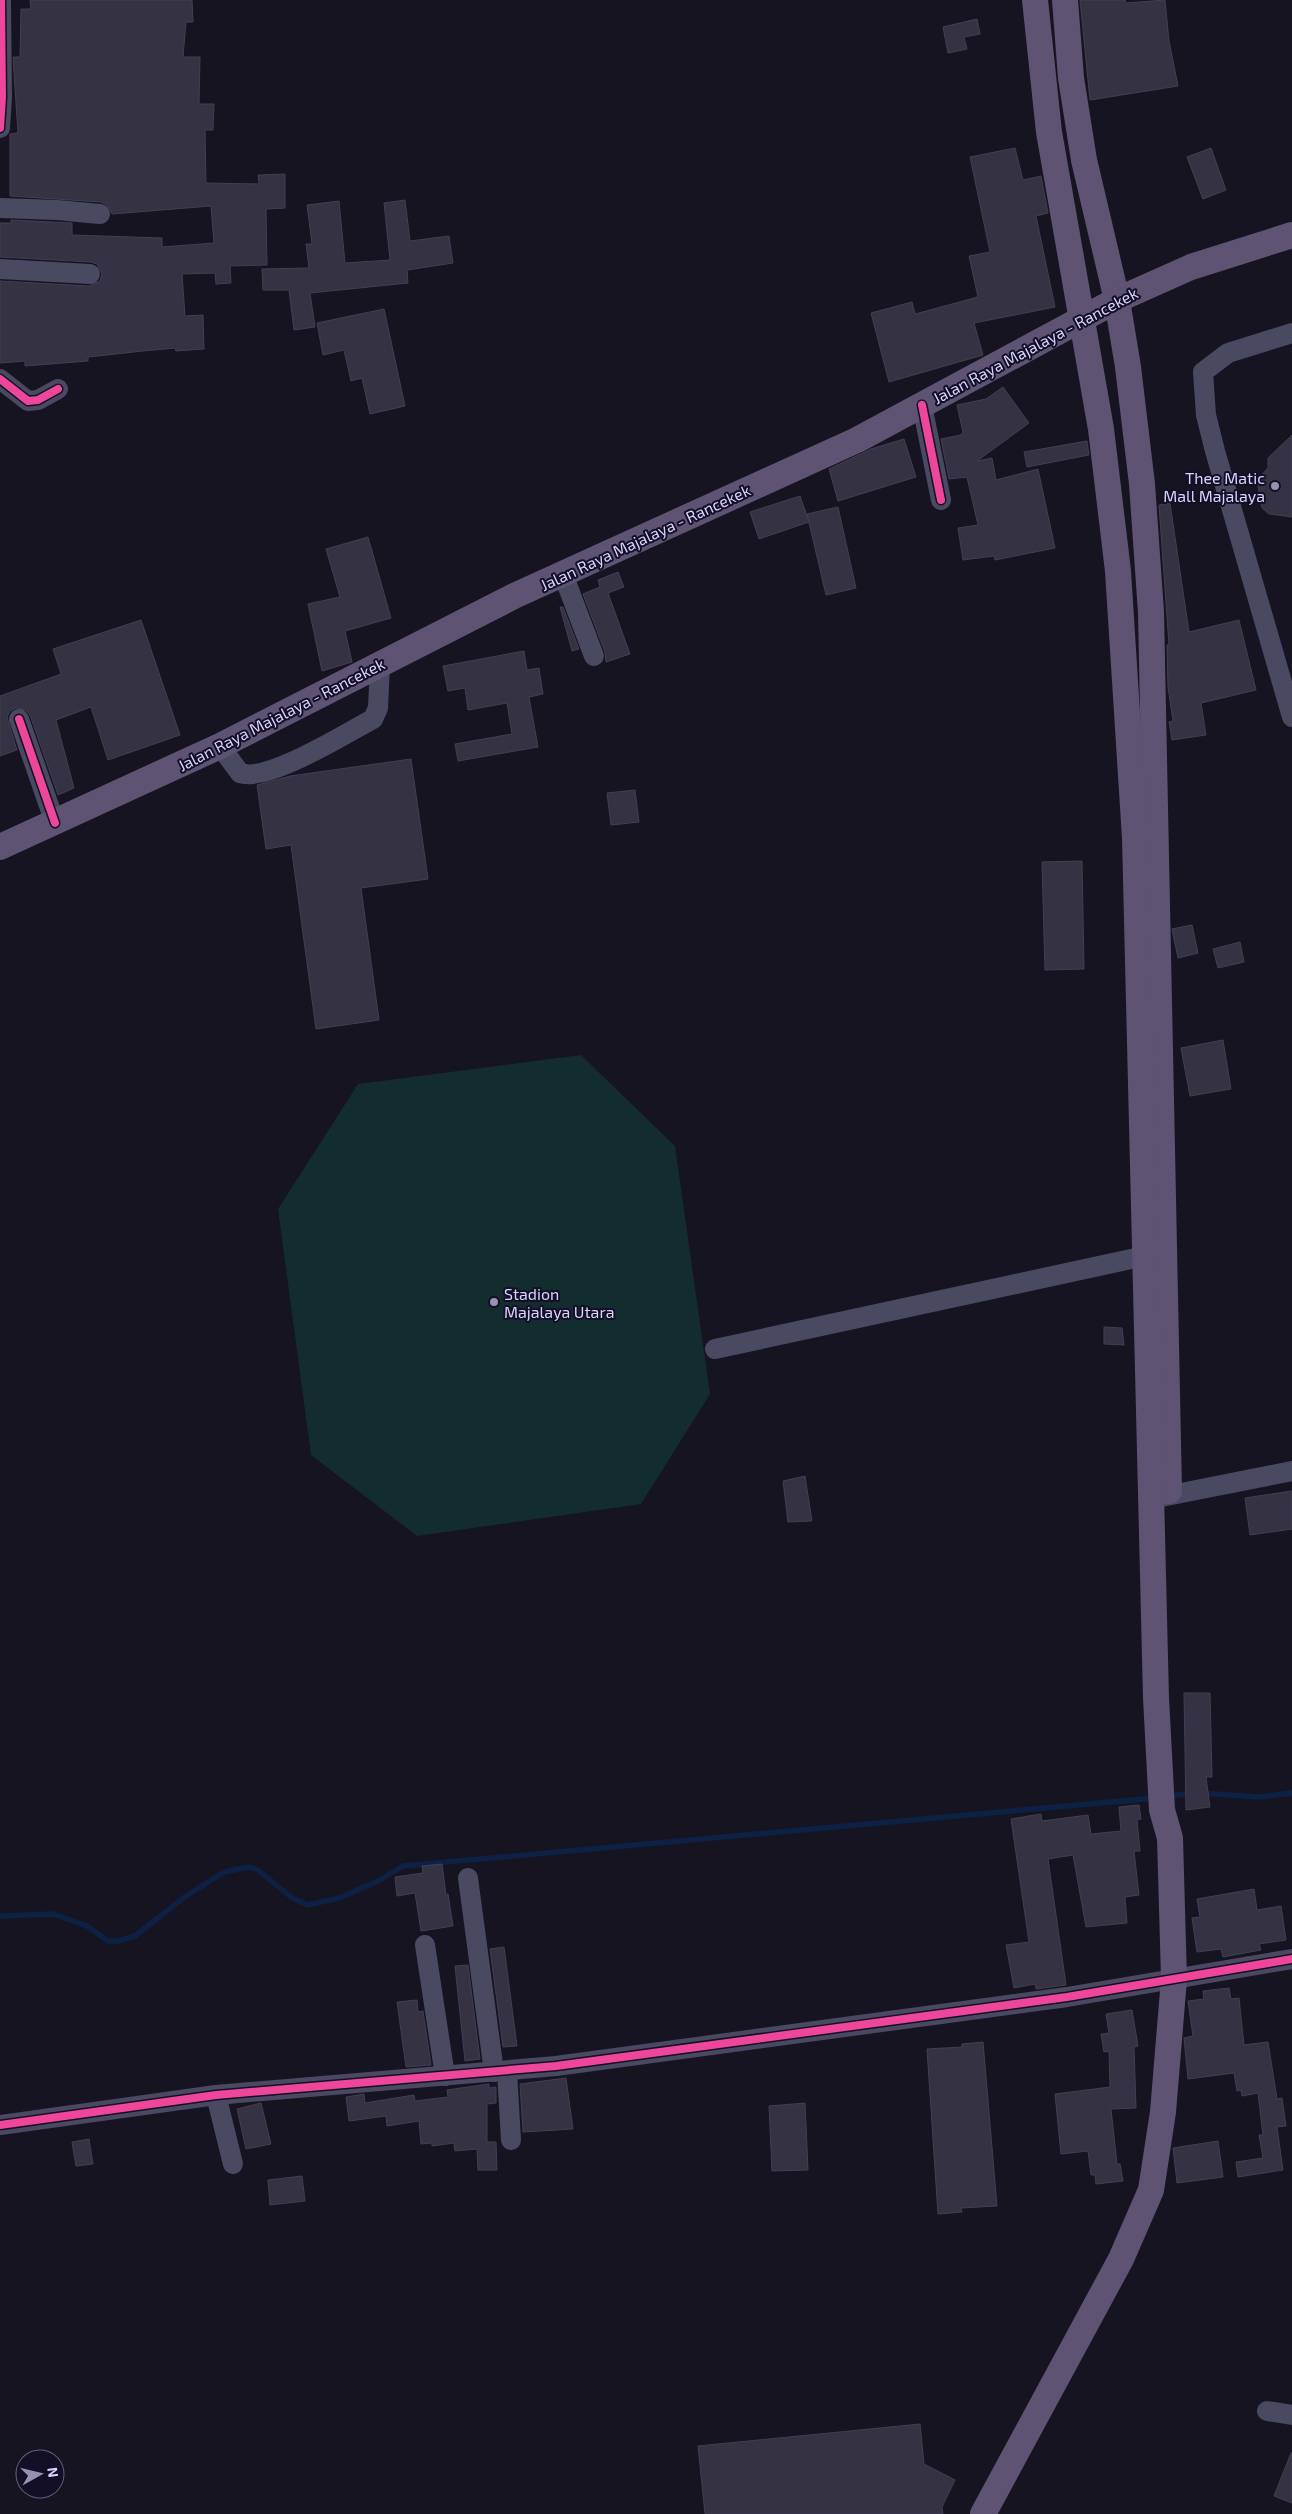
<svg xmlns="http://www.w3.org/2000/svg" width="1292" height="2514" viewBox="0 0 1292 2514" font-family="'Exo 2',sans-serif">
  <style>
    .pitch { fill: #132c2d }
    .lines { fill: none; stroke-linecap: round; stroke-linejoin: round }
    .stream { stroke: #0d2144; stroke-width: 5.5 }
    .building { fill: #343243; stroke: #433f54 }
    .minor { stroke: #4a4962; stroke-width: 20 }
    .major { stroke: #5e5373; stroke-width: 26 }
    .cycleway-casing { stroke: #130f26; stroke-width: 11 }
    .cycleway { stroke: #ed469a; stroke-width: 8 }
    .poi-dot { fill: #9591b1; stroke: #130f26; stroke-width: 2 }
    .labels { text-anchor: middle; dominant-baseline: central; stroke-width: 4; stroke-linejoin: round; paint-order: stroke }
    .street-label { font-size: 16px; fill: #d9d4ff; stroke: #130f26 }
    .poi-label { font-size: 16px; fill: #d9d4ff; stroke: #130f26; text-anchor: end }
  </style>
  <rect width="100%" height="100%" fill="#161421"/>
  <!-- pitch -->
  <polygon class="pitch" points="581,1055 675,1146 710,1394 641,1504 417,1536 311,1455 278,1209 358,1084"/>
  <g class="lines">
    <!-- stream -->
    <g class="stream">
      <polyline points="1201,1793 1259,1797 1292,1793"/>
      <polyline points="1169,1796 1192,1793"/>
      <polyline points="0,1916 53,1914 87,1926 108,1941 118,1941 135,1936 186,1896 224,1872 249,1867 258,1870 292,1898 308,1905 339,1898 380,1880 403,1866 1155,1798"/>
    </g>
  </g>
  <!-- building -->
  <g class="building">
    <polygon points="30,0 192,0 193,22 186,22 183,57 200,57 199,104 214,104 213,130 205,130 206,183 259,184 258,175 285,174 285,208 266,209 267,265 230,266 231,283 216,284 215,273 182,274 185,316 203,315 204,349 176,351 175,348 143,351 88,357 88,361 25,366 25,361 0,363 0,281 89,286 100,281 102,274 97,264 91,262 0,257 0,223 11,223 11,220 72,223 72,235 162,238 162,247 214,243 211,206 112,214 107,205 101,202 10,196 10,134 18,133 13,57 20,57 21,9 31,9"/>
    <polygon points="1080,0 1125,0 1126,3 1165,0 1169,41 1178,86 1090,100"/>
    <polygon points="977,19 980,34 964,37 967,49 948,53 943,27"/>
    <polygon points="1015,148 1023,180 1041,176 1048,213 1036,216 1055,307 974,323 983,355 889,382 871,313 912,302 915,314 978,297 969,256 990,252 970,157"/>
    <polygon points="1211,148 1226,190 1203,199 1187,157"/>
    <polygon points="405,200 410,241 449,236 453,263 407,270 408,283 310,293 315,327 294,330 289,290 263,290 262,269 309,268 306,244 312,244 307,205 339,201 345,263 390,260 384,203"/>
    <polygon points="384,309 405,406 370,414 362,378 351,381 344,350 323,355 317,323"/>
    <polygon points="1003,387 1029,423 977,461 992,458 996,480 1038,469 1055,548 995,560 994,556 963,560 958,528 978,525 967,477 949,479 941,439 961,435 963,432 957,405 986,399"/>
    <polygon points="1292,435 1292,517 1269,514 1262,508 1257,480 1268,468 1268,458"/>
    <polygon points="904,439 916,477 838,501 829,469 871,449"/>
    <polygon points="1087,441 1089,455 1027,467 1024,452"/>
    <polygon points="800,496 809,522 759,539 750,512"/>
    <polygon points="1170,503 1189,632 1239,620 1256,690 1201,703 1206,735 1172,740 1169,722 1173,721 1168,687 1167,645 1169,645 1159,505"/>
    <polygon points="838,507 856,588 826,595 807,514"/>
    <polygon points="368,537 391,618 345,631 352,662 322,671 308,604 340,597 326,549"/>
    <polygon points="618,572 624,587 608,593 630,654 606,662 605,652 583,594 600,587 598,580"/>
    <polygon points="560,607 563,607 579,649 572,651"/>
    <polygon points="141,620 180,735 108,760 91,707 56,720 74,788 58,795 30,715 26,710 16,708 10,711 7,717 17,750 0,756 0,696 61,674 53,649"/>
    <polygon points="524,651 527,670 539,668 543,694 529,697 538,747 458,761 455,744 512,734 507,703 468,710 465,688 448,691 443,666"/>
    <polygon points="411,759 428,879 361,888 379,1020 316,1029 291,845 266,849 257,785 290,776"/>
    <polygon points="635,790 639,822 611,825 607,793"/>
    <polygon points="1082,861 1084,969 1045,970 1042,862"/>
    <polygon points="1192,925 1198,953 1178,958 1172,929"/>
    <polygon points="1240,942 1244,962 1218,968 1213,949"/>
    <polygon points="1223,1040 1231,1089 1190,1096 1181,1048"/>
    <polygon points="1104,1327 1122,1328 1124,1345 1104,1344"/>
    <polygon points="805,1476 812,1521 788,1522 783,1481"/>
    <polygon points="1292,1491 1292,1529 1250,1535 1245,1498"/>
    <polygon points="1184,1693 1210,1693 1212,1777 1206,1777 1210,1807 1186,1810"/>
    <polygon points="1139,1805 1141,1819 1137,1820 1140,1851 1134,1851 1139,1895 1125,1897 1127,1923 1086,1927 1073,1855 1048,1859 1066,1985 1036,1989 1035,1984 1014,1988 1006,1945 1029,1942 1011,1819 1041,1814 1042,1821 1088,1815 1091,1834 1121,1831 1119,1807"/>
    <polygon points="442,1864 446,1895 448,1894 453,1926 421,1931 415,1893 397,1896 395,1877 423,1873 422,1866"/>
    <polygon points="1254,1889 1257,1910 1281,1906 1286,1940 1259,1944 1261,1950 1223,1957 1221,1949 1197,1952 1192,1918 1200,1917 1197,1899"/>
    <polygon points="504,1947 517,2046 503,2047 490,1949"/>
    <polygon points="468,1965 480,2059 465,2061 455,1966"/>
    <polygon points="1229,1988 1231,1999 1239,1998 1244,2045 1268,2042 1277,2099 1282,2098 1286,2126 1277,2127 1283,2170 1238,2177 1236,2162 1263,2158 1259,2135 1263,2135 1258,2093 1242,2096 1241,2090 1237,2091 1234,2073 1188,2079 1184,2038 1193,2036 1188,2001 1204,1999 1203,1991"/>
    <polygon points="417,2000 418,2012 423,2011 431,2065 406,2067 397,2002"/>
    <polygon points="1132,2010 1138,2046 1134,2047 1136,2108 1111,2109 1117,2164 1120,2164 1123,2181 1096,2184 1095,2175 1091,2175 1088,2151 1061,2154 1055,2094 1110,2087 1109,2051 1104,2052 1101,2034 1109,2033 1106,2014"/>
    <polygon points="983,2042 997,2206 961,2208 962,2212 938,2214 927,2049 962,2047 962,2044"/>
    <polygon points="566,2078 573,2129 523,2132 520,2084"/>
    <polygon points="489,2084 489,2088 496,2087 496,2103 487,2104 487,2142 496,2142 497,2170 478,2170 477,2149 455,2151 454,2143 432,2146 432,2143 421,2144 419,2121 387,2126 386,2116 349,2121 346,2097 364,2094 365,2103 414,2095 415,2101 448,2097 447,2090"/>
    <polygon points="261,2103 271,2144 246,2149 237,2109"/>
    <polygon points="805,2103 808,2170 772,2171 769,2106"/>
    <polygon points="89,2139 93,2164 76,2166 72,2142"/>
    <polygon points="1218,2141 1223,2177 1177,2183 1173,2148"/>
    <polygon points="302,2176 305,2201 270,2205 268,2180"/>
    <polygon points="920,2424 924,2464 955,2480 942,2507 943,2514 705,2514 698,2446"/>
    <polygon points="1291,2453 1292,2453 1292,2503 1274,2496"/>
  </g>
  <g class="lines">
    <!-- minor -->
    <g class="minor">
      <polyline points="0,128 2,97 1,0"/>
      <polyline points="0,208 57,210 100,214"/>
      <polyline points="0,269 90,274"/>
      <polyline points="1292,333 1228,353 1203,372 1206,415 1215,451 1292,717"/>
      <polyline points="0,379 28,401 38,400 58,389"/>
      <polyline points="922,405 941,500"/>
      <polyline points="563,574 594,656"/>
      <polyline points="19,719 55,823"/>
      <path d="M220,746L240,773C267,783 346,733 373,719L378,708L380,664"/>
      <polyline points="715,1349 1145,1256"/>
      <polyline points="1156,1498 1292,1471"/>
      <polyline points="468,1878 494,2072"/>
      <polyline points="425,1945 445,2076"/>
      <polyline points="507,2071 511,2140"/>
      <polyline points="216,2095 233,2164"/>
      <polyline points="0,2125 216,2095 556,2066 1067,1997 1292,1959"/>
      <polyline points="1267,2411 1292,2415"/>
    </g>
    <!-- major -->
    <g class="major">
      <polyline points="1065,0 1071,78 1084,160 1117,300 1128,367 1142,484 1151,612 1169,1491"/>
      <polyline points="0,847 220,746 514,596 857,440 1117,300 1191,267 1292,235"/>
      <polyline points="983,2514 1121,2259 1151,2190 1163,2112 1174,1979 1170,1838 1162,1810 1156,1698 1135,838 1118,571 1101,429 1049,132 1035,0"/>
    </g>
    <defs>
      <g id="cycleway">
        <polyline points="0,128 2,97 1,0"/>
        <polyline points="0,379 28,401 38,400 58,389"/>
        <polyline points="922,405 941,500"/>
        <polyline points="19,719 55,823"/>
        <polyline points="0,2125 216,2095 556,2066 1067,1997 1292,1959"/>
      </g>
    </defs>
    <!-- cycleway casing -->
    <use href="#cycleway" class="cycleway-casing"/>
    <!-- cycleway -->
    <use href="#cycleway" class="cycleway"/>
  </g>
  <!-- markers -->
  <g class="poi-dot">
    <circle cx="1275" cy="486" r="5"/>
    <circle cx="494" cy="1302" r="5"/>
  </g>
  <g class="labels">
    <!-- street labels -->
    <g class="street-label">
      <text transform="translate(1035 345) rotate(-28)">Jalan Raya Majalaya - Rancekek</text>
      <text transform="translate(645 537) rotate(-25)">Jalan Raya Majalaya - Rancekek</text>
      <text transform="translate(281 714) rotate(-27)">Jalan Raya Majalaya - Rancekek</text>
    </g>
    <!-- poi labels -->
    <g class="poi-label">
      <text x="1265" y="477">Thee Matic<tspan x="1265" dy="18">Mall Majalaya</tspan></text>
      <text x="504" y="1293" text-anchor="start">Stadion<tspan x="504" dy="18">Majalaya Utara</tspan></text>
    </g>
  </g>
  <!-- north arrow -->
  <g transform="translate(40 2474) rotate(82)"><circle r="24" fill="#130f26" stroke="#625e7d"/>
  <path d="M0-4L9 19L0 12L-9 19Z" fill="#9591b1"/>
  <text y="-8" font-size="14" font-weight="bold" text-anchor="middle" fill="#d9d4ff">N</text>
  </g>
</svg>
